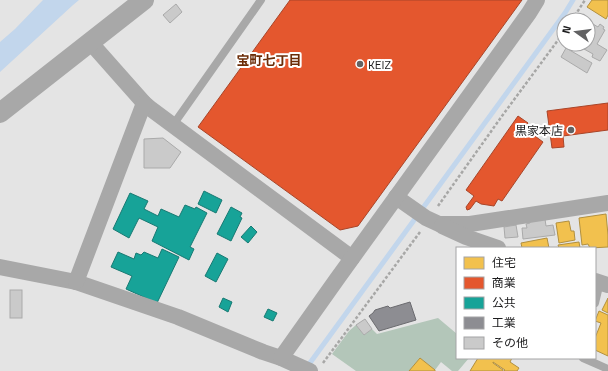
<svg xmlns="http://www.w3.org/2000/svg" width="608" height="371" viewBox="0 0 608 371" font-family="'Titillium Web','Noto Sans JP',sans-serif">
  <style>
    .forest { fill: #b3c6b9 }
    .water { fill: #c2d6ec }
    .homes { fill: #f2c14e; stroke: #b2903f }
    .shops { fill: #e4572e; stroke: #a84529 }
    .public { fill: #17a398; stroke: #187a73 }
    .industry { fill: #8d8d92; stroke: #6b6b6f }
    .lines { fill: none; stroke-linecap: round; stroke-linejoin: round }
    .stream { stroke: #c2d6ec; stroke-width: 5 }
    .building { fill: #cacaca; stroke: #aaa }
    .path { stroke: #a7a7a6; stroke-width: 2.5; stroke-dasharray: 3 2; stroke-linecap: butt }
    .service { stroke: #a8a8a8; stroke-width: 8 }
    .minor { stroke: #a8a8a8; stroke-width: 16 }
    .tertiary { stroke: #a8a8a8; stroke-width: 20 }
    .poi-dot { fill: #626263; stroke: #fff; stroke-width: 1.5 }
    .labels { text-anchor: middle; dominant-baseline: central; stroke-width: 4; stroke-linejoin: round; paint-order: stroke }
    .poi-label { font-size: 12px; fill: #1c1c1d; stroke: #fff; text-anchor: start }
    .neighbourhood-label { font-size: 13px; font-weight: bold; fill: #6b2c07; stroke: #fff }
  </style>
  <rect width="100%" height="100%" fill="#e4e4e4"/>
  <!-- forest -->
  <polygon class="forest" points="438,318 457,334 457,358 469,358 458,371 452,371 441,362 435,370 420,358 409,371 356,371 332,354 349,331 356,325 364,335 372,329 377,334"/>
  <!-- water -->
  <polygon class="water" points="43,0 79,0 73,5 0,72 0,42 15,29"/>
  <!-- homes -->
  <g class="homes">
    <polygon points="592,0 608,0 608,15 606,19 587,7"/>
    <polygon points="606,214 608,235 608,247 590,248 588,244 582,245 579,218"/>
    <polygon points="569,221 571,231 574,231 575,240 559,243 556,223"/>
    <polygon points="547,238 549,248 522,248 521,243"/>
    <polygon points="579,242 580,248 559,248 558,245"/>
    <polygon points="608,298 608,313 602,310"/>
    <polygon points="599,311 608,315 608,356 595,350 595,338 601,323 595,321"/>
    <polygon points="420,358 435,370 435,371 409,371"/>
    <polygon points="478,358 512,358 510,362 519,368 517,371 504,371 505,370 493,362 493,363 503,370 503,371 470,371"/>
  </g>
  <!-- shops -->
  <g class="shops">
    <polygon points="290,0 522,0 358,226 340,230 198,127"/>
    <polygon points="608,103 608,130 563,136 564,147 552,148 547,111"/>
    <polygon points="518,116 528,123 524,128 543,142 502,201 498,199 494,206 481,204 476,201 470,209 467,210 466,207 474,196 466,190"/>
  </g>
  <!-- public -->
  <g class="public">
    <polygon points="204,191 222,200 216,213 198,204"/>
    <polygon points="130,193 148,201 144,209 158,216 161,209 179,217 185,205 195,209 196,207 207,213 190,247 194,249 189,260 152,241 158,227 139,218 129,238 113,229"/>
    <polygon points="231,207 242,213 240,217 242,218 231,241 217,234"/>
    <polygon points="251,226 257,232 248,243 241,237"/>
    <polygon points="162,249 179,257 157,303 126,289 132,276 111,267 118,252 134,259 136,253 141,255 144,252 158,258"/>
    <polygon points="217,253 228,259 216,282 205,276"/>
    <polygon points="223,298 232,302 228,312 219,307"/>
    <polygon points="268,309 277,313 273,321 264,317"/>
  </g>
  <!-- industry -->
  <polygon class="industry" points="410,302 416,320 379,331 369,316 373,313 375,310 388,306 390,308"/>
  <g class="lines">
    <!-- stream -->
    <polyline class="stream" points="307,367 565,13 573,0"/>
  </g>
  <!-- building -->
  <g class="building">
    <polygon points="176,4 182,12 170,23 163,15"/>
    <polygon points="583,14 586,16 584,19 586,20 580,20"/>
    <polygon points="588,21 598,27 600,24 604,27 603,29 605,30 597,44 607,50 600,61 592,57 593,54 575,44 588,44"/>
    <polygon points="566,48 592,63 587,73 561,57"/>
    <polygon points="163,138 181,152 170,168 144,168 144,139"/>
    <polygon points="545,219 546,226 553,225 555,235 523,239 522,228 527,228 526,224 530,223 530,221"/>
    <polygon points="516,225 518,237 505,238 504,227"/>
    <rect x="10" y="290" width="12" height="28"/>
    <polygon points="365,319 372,329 364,335 356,325"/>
  </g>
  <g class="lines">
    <!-- path -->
    <g class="path">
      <polyline points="572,20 585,0"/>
      <polyline points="438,206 502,116 564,32"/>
      <polyline points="323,363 420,232"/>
    </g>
    <!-- service -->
    <g class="service">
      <polyline points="173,125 261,0"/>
      <polyline points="595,303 600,282"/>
      <polyline points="583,358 608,369"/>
    </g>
    <!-- minor -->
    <g class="minor">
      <polyline points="90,42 144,103 151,109 352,258"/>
      <polyline points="396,197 426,218 439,224 470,224 608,203"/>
      <polyline points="442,226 466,237 498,248"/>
      <polyline points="0,267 76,282 178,317 263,352 281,358 310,371"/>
      <polyline points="595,281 608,285"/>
      <polyline points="76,282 144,103"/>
      <polyline points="281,358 337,279 529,13 537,0"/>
    </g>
    <!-- tertiary -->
    <polyline class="tertiary" points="0,113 144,0"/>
  </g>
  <!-- markers -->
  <g class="poi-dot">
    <circle cx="360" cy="64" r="4"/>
    <circle cx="571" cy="130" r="4"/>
  </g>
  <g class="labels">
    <!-- poi labels -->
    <g class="poi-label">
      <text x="368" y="64">KEIZ</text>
      <text x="563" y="130" text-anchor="end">黒家本店</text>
    </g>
    <!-- neighbourhood labels -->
    <g class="neighbourhood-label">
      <text x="269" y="60">宝町七丁目</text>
    </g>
  </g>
  <!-- legend -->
  <rect x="456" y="247" width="140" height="112" fill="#ffffff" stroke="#a4a4a5"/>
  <rect x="464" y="257" width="20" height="12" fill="#f2c14e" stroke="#a4a4a5"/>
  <text x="492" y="267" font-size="12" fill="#1c1c1d">住宅</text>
  <rect x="464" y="277" width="20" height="12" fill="#e4572e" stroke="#a4a4a5"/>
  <text x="492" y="287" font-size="12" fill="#1c1c1d">商業</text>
  <rect x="464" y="297" width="20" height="12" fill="#17a398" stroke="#a4a4a5"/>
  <text x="492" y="307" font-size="12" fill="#1c1c1d">公共</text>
  <rect x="464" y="317" width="20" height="12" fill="#8d8d92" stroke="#a4a4a5"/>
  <text x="492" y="327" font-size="12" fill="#1c1c1d">工業</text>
  <rect x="464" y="337" width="20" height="12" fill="#cacaca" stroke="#a4a4a5"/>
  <text x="492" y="347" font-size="12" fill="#1c1c1d">その他</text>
  <!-- north arrow -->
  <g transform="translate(576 32) rotate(284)"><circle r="19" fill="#ffffff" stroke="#a4a4a5"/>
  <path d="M0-3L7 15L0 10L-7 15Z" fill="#626263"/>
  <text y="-6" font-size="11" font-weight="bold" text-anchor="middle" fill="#1c1c1d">N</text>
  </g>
</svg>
